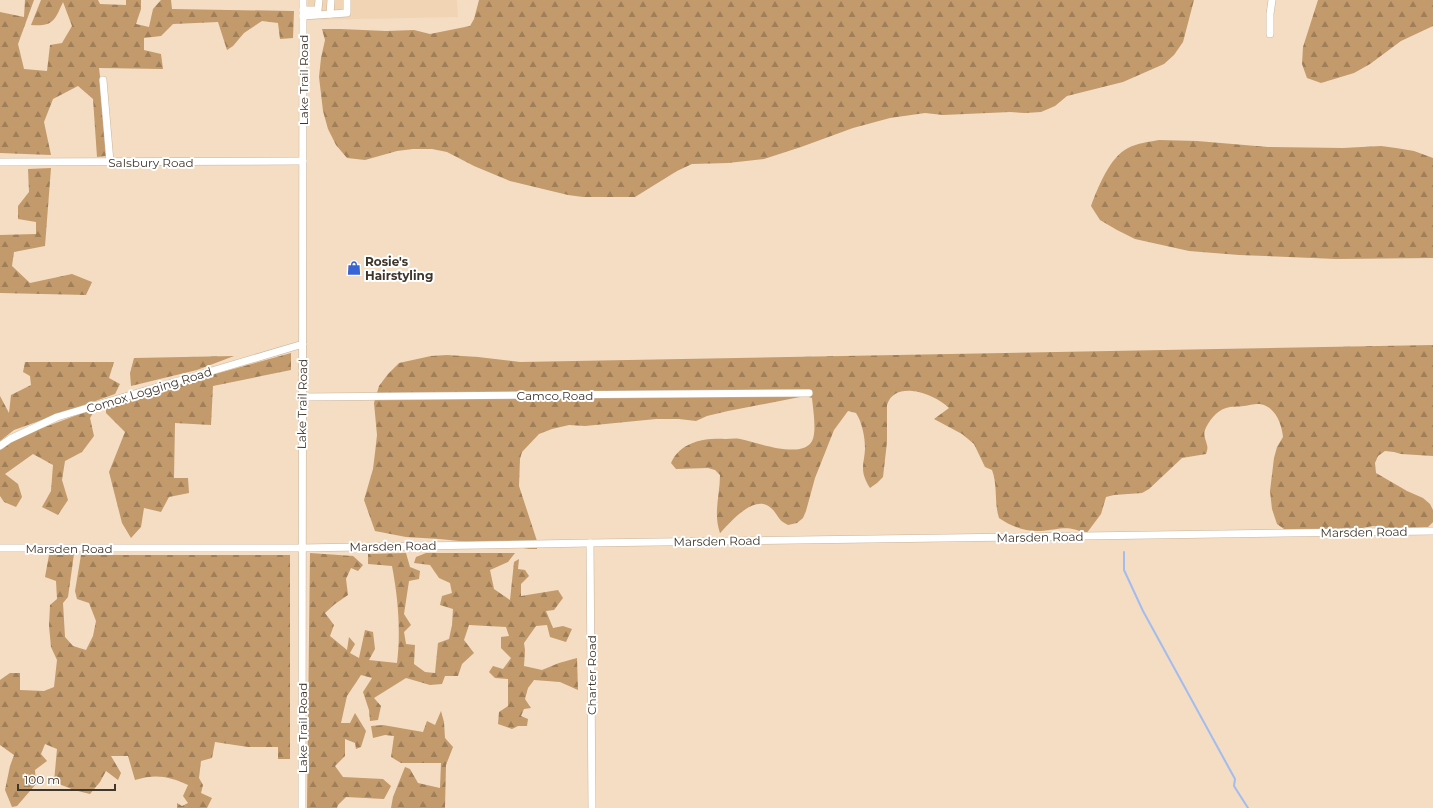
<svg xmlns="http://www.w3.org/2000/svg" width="1433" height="808" viewBox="0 0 1433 808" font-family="Montserrat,sans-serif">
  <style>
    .built { fill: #f0d4b3 }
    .forest { fill: url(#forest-firs) }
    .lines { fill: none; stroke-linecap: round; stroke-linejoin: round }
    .stream { stroke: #a3bcf0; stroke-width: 2 }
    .minor-casing { stroke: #cab49a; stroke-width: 8 }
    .minor { stroke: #fff; stroke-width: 7 }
    .labels { text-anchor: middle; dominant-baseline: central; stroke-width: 4; stroke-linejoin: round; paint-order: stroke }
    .street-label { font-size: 12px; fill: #3f362c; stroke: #fff }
    .poi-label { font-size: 12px; font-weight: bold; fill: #3f362c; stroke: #fff; text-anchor: start }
  </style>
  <defs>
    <pattern id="forest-firs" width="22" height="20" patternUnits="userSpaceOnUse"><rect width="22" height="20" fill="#c29a6b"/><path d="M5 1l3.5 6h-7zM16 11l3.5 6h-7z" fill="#9f7e58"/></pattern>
  </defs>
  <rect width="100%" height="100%" fill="#f4ddc3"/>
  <!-- built -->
  <polygon class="built" points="308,0 457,0 458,17 306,20"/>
  <!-- forest -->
  <g class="forest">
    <path d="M25,0H34L18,44L24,69L47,71L50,45L62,43L72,26L63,2C55,20 53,27 31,25L41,0H98L100,4L126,5V0H141V9L136,24L149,27L153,9L161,0H171L172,9L294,11L293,38L280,39L278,23L262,21L244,33L233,46L227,50L218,22L173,24L161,36L144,38V50L161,54L163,69L99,68L103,101L106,156L97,157L93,99L78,86L53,99L44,122L51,155L0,153V12L24,17Z"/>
    <polygon points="479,0 1194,0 1183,42 1174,55 1164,64 1123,82 1067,96 1055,106 1041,112 1025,113 1010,112 943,115 925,113 890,118 853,128 801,147 764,159 728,163 692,164 677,171 635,197 583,197 568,195 510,181 474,166 447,152 432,149 413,149 397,151 365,160 347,158 336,145 328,129 323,111 319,77 321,58 325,40 322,29 340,29 386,31 414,30 430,34 470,26 474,19"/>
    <polygon points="1318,0 1433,0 1433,26 1401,41 1370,64 1354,73 1321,83 1307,78 1302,64 1303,47"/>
    <path d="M1159,140L1197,141L1268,147L1343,148L1381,146L1396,148L1414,151L1433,158V258L1336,259L1239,255L1189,251L1135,239L1117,230L1100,220L1091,206C1098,187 1110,157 1128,148C1138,143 1148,142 1159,140Z"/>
    <polygon points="51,168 45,246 14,252 12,266 30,283 72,274 92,282 86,295 0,293 0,235 36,234 36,222 18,219 18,206 29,192 28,169"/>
    <path d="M1433,345V456L1401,454L1394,452L1385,451L1378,456L1375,463L1376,473L1407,491L1423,498L1430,504L1433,510V522L1428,527L1412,529H1389L1380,527L1373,526L1357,529L1312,531L1284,529L1277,524L1272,509L1270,491L1274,458L1277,447L1283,437C1282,426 1277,411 1266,406C1259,402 1251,405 1244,406C1238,407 1231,406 1226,408C1217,410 1208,422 1205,430C1203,436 1206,440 1207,445C1208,448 1207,451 1206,454L1182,458L1149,489L1142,493L1114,495L1106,497L1101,514L1086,534C1067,524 1059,530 1040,531C1026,532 1010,526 999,518C994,503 998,486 992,470L985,467L974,444L962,434L934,419L949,408C935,394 895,379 887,405V442L883,477L877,483L870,488C859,470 864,466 865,449C865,437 862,422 856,413L848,411L834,430L815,478L806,511L803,518L797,523L788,525C777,520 779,515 771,508C754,493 731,522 720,533C713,513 720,495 720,475L715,470L708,468L676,469L671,463C681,442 703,438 725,439C730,439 735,438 740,439C756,442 802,460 812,441C817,432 813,409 812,398L805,396L728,411L707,416L696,421L679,419H656L585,426L569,425L552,429L539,434L522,452L520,459L519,486L537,541V549H529L511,546L439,539L406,537L375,531L364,500L373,469L375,453L377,435L374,403L379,386L388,374L399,363L431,356L447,355L478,357L520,362Z"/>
    <polygon points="291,353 291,370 213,386 211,425 175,423 174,478 188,478 189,493 169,497 161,512 144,508 141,527 131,538 122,523 109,472 125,432 106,413 106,404"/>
    <polygon points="234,356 197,370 131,386 130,373 134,358"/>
    <polygon points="25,362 114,362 109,378 120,384 115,394 14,430 0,441 0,396 9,413 11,395 31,385 30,376 23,372"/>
    <polygon points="96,408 90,418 94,436 82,452 65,461 62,480 68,500 58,515 42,507 51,491 53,465 33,454 5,474 18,484 22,497 16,507 4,502 0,496 0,449 18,437"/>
    <path d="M310,553L353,556L363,565L358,571L351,568L346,579L348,595L335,604L325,613L334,625L330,636L347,650L349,637L355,644L350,653L359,658L365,630L373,632L375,649L369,660L397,663C401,631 398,597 392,566L368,564V554L406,553L410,567L420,571L419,579L409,581L404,614L411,625L404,632L406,644L415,645L414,664L425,672L435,673L438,643L449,639L452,625L453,609L440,605L442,596L452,593L450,583L439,578L430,565L414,563L416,557L426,553H515L508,562L490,570L494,589L510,600L514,562L519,559L518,569L525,570L529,576L521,584V596L558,590L563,598L554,610L546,611L553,628L563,626L572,629L566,642L550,637L547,625L536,626L524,643L525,650L524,666L542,670L559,663L577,658L578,690L560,682L534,680L528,688L525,699L531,708L524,709L521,716L528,719L527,726H518L512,729L498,724L499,712L508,706V679L495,678L489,672L493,666L503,669L511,658L501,648V637L509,636L506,627L469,625L464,640L474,653L462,664L458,676H445L442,684L430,685L406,678L374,698L381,706L378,720L370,721L369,710L363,692L372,678L361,675L347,696L341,723H350L355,713L366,731L361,747L356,749L355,743L345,739V756L335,766L343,777L383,779L391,786L384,799L346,797L338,805L337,808H307Z"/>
    <path d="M74,554L68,597L63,603L65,637L73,646L86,650L93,636L96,621L89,603L77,599L75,591L81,555H290V759H278V747H248L215,742L212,758L201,761L199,778L203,785L201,793L212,798L207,808H177V803L182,806L188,803L183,796L188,785C168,776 156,774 135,780L128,756H111L121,773L118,780L106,771L100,782L90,794L74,790L54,782L57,749L45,744L41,754L47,761L35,770L36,784L17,806L12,807L5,790L10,766L14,755L0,745V680L10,673H20V690L44,691L54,687L57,660L51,647L49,626L50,605L57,599L56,581L45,577L49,555Z"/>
    <polygon points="441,711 444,722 445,738 453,747 446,765 445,808 391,808 393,797 405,767 410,769 418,783 440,788 441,763 401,763 391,757 394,736 385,735 373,738 371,726 383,725 423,732 427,721 435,725"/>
  </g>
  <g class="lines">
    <!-- stream -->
    <polyline class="stream" points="1124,552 1124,570 1143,611 1235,779 1234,786 1248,808"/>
    <defs>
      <g id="minor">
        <polyline points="303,10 318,10 319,0"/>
        <polyline points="330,14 331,0"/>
        <polyline points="303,16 347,13 347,0"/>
        <polyline points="1270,34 1270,14 1272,0"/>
        <polyline points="103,80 110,162"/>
        <polyline points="0,162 303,161"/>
        <polyline points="302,397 809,393"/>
        <polyline points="0,446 10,439 57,417 303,344"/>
        <polyline points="590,543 592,808"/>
        <polyline points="0,548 301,548 590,543 1433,531"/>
        <polyline points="302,808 303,0"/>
      </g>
    </defs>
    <!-- minor casing -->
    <use href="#minor" class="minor-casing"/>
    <!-- minor -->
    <use href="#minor" class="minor"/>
  </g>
  <!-- icons -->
  <defs>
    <symbol id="shop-bare" viewBox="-9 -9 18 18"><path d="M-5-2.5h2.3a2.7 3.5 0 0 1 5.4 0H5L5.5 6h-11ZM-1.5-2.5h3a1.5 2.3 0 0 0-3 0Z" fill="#3864d4" stroke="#fff" stroke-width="2.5" paint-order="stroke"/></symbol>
  </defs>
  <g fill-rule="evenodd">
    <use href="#shop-bare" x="344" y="258" width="20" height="20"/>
  </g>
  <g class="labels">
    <!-- street labels -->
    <g class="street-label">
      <text transform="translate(303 80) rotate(-90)">Lake Trail Road</text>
      <text x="151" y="162">Salsbury Road</text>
      <text transform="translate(149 390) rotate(-17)">Comox Logging Road</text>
      <text x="555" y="395">Camco Road</text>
      <text transform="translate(302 404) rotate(-89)">Lake Trail Road</text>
      <text transform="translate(1364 532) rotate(-1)">Marsden Road</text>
      <text transform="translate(1040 537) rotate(-1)">Marsden Road</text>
      <text transform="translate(717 541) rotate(-1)">Marsden Road</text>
      <text transform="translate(393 546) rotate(-1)">Marsden Road</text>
      <text x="69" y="548">Marsden Road</text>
      <text transform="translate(591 675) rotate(-90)">Charter Road</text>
      <text transform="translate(302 728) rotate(-90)">Lake Trail Road</text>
    </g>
    <!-- poi labels -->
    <g class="poi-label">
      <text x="365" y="261">Rosie's<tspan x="365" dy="14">Hairstyling</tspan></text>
    </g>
  </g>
  <!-- scale -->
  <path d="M18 784v6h97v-6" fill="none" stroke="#3f362c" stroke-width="2"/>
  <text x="24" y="784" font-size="12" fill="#3f362c" stroke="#ffffff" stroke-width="3" paint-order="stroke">100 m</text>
</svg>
